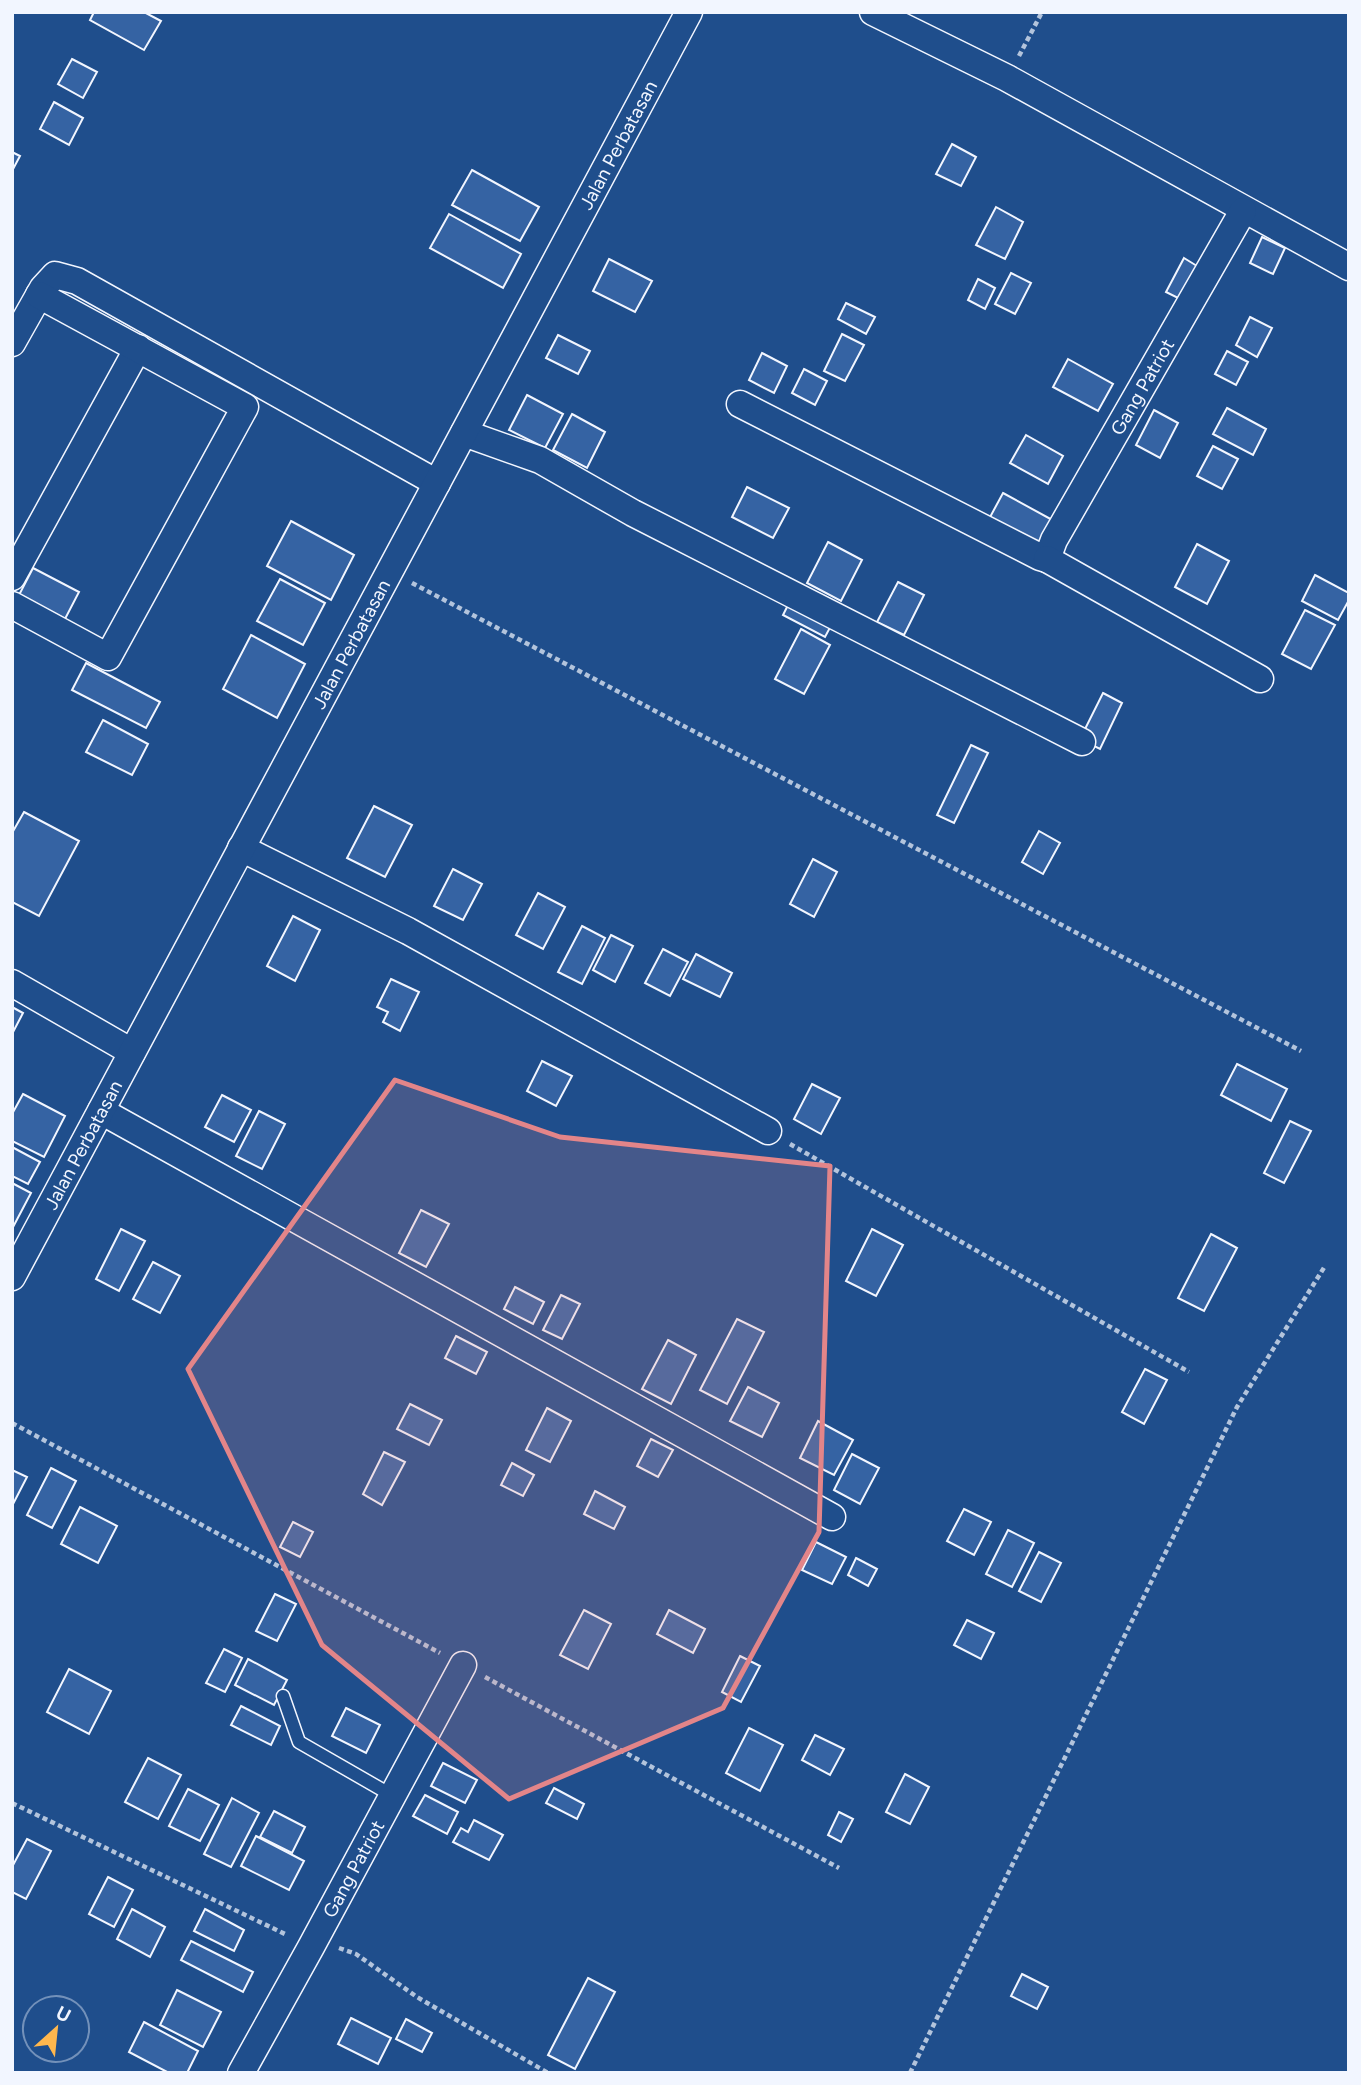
<svg xmlns="http://www.w3.org/2000/svg" width="1361" height="2085" viewBox="0 0 1361 2085" font-family="Figtree,sans-serif">
  <style>
    .building { fill: #3563a3; stroke: #f2f6ff; stroke-width: 2 }
    .lines { fill: none; stroke-linecap: round; stroke-linejoin: round }
    .lane-casing { stroke: #f2f6ff; stroke-width: 15 }
    .street-casing { stroke: #f2f6ff; stroke-width: 29 }
    .path { stroke: #b3c4dc; stroke-width: 4.5; stroke-dasharray: 5 3.5; stroke-linecap: butt }
    .lane { stroke: #1f4e8c; stroke-width: 12 }
    .street { stroke: #1f4e8c; stroke-width: 26 }
    .marked { fill: #e38589; fill-opacity: 0.2; stroke: #e38589; stroke-width: 5; stroke-linejoin: round }
    .labels { text-anchor: middle; dominant-baseline: central; stroke-width: 5; stroke-linejoin: round; paint-order: stroke }
    .street-label { font-size: 19px; fill: #f2f6ff; stroke: #1f4e8c }
  </style>
  <rect width="100%" height="100%" fill="#1f4e8c"/>
  <!-- building -->
  <g class="building">
    <polygon points="94,12 144,12 161,21 144,50 90,20"/>
    <polygon points="72,59 97,72 83,98 58,84"/>
    <polygon points="54,102 83,118 69,145 40,129"/>
    <polygon points="952,144 976,157 961,186 936,174"/>
    <polygon points="12,152 20,156 12,171"/>
    <polygon points="472,170 539,207 520,241 452,205"/>
    <polygon points="996,207 1023,222 1005,259 976,245"/>
    <polygon points="449,214 521,254 503,288 430,248"/>
    <polygon points="1262,237 1285,248 1273,274 1250,263"/>
    <polygon points="1184,258 1197,266 1180,299 1166,292"/>
    <polygon points="609,259 652,281 635,312 593,291"/>
    <polygon points="1011,273 1031,283 1015,314 995,304"/>
    <polygon points="978,279 995,288 985,309 968,300"/>
    <polygon points="846,303 875,317 866,334 838,319"/>
    <polygon points="1250,317 1272,328 1257,357 1236,345"/>
    <polygon points="842,334 864,345 845,381 824,371"/>
    <polygon points="558,335 590,351 578,374 546,358"/>
    <polygon points="1227,351 1248,362 1236,385 1215,374"/>
    <polygon points="762,353 787,366 774,393 749,380"/>
    <polygon points="1068,359 1113,384 1098,411 1053,387"/>
    <polygon points="804,369 827,381 815,405 792,393"/>
    <polygon points="527,395 563,414 545,448 509,430"/>
    <polygon points="1227,408 1266,429 1253,455 1213,434"/>
    <polygon points="1154,410 1178,423 1160,458 1136,445"/>
    <polygon points="572,414 605,432 587,468 553,450"/>
    <polygon points="1026,435 1063,456 1048,484 1010,463"/>
    <polygon points="1213,446 1238,459 1222,489 1197,476"/>
    <polygon points="747,487 789,508 773,538 732,517"/>
    <polygon points="1003,493 1056,522 1043,547 989,519"/>
    <polygon points="291,521 354,555 331,600 267,566"/>
    <polygon points="828,542 862,560 841,601 807,583"/>
    <polygon points="1197,544 1229,561 1207,604 1175,587"/>
    <polygon points="33,568 79,592 65,619 19,595"/>
    <polygon points="1315,575 1349,593 1349,600 1338,620 1302,601"/>
    <polygon points="280,579 325,603 303,645 257,621"/>
    <polygon points="898,582 924,595 904,635 877,622"/>
    <polygon points="792,597 834,620 825,637 783,615"/>
    <polygon points="1305,610 1335,625 1311,669 1282,654"/>
    <polygon points="801,629 830,645 804,694 775,679"/>
    <polygon points="251,635 305,664 277,718 223,689"/>
    <polygon points="86,663 160,702 146,728 72,690"/>
    <polygon points="1103,693 1122,703 1100,749 1080,739"/>
    <polygon points="103,720 148,744 132,775 86,752"/>
    <polygon points="971,745 988,753 954,823 937,815"/>
    <polygon points="374,806 412,825 385,877 347,858"/>
    <polygon points="24,812 79,841 39,916 12,902 12,833"/>
    <polygon points="1039,831 1060,843 1043,874 1022,862"/>
    <polygon points="813,859 837,872 814,917 790,904"/>
    <polygon points="453,869 482,884 463,920 434,906"/>
    <polygon points="538,893 565,907 543,949 516,935"/>
    <polygon points="293,916 320,930 295,981 267,966"/>
    <polygon points="582,926 605,938 582,984 558,972"/>
    <polygon points="611,935 633,946 615,982 593,970"/>
    <polygon points="663,949 688,962 670,996 645,983"/>
    <polygon points="696,954 732,973 720,997 683,979"/>
    <polygon points="391,979 419,992 400,1031 383,1022 388,1012 377,1007"/>
    <polygon points="12,1007 23,1013 12,1034"/>
    <polygon points="542,1061 572,1076 556,1106 527,1091"/>
    <polygon points="1237,1064 1287,1089 1271,1121 1221,1095"/>
    <polygon points="812,1084 840,1098 821,1134 794,1119"/>
    <polygon points="23,1094 65,1116 44,1157 12,1141 12,1114"/>
    <polygon points="222,1095 251,1110 234,1142 205,1127"/>
    <polygon points="259,1111 285,1124 262,1169 236,1156"/>
    <polygon points="1290,1121 1311,1131 1284,1183 1264,1173"/>
    <polygon points="12,1147 40,1162 28,1184 12,1176"/>
    <polygon points="12,1183 31,1193 12,1229"/>
    <polygon points="421,1210 449,1224 426,1267 399,1253"/>
    <polygon points="121,1229 145,1241 119,1291 96,1279"/>
    <polygon points="872,1229 903,1245 876,1296 846,1281"/>
    <polygon points="1211,1234 1237,1248 1204,1311 1178,1298"/>
    <polygon points="153,1262 180,1276 160,1313 133,1299"/>
    <polygon points="515,1287 544,1302 533,1324 504,1309"/>
    <polygon points="561,1295 580,1304 562,1339 543,1330"/>
    <polygon points="737,1319 764,1332 727,1404 700,1390"/>
    <polygon points="456,1336 487,1352 476,1374 445,1358"/>
    <polygon points="668,1340 696,1355 671,1404 642,1389"/>
    <polygon points="1145,1369 1167,1380 1144,1424 1122,1412"/>
    <polygon points="748,1387 779,1403 762,1437 730,1421"/>
    <polygon points="410,1404 442,1420 429,1445 397,1429"/>
    <polygon points="547,1408 571,1421 550,1462 526,1450"/>
    <polygon points="818,1421 853,1440 834,1475 800,1458"/>
    <polygon points="651,1439 673,1450 658,1477 637,1466"/>
    <polygon points="384,1452 405,1462 382,1505 363,1494"/>
    <polygon points="852,1454 879,1468 860,1504 834,1490"/>
    <polygon points="512,1463 534,1475 523,1496 501,1485"/>
    <polygon points="51,1468 76,1481 52,1528 27,1515"/>
    <polygon points="12,1470 27,1477 12,1506"/>
    <polygon points="595,1491 625,1507 614,1529 584,1514"/>
    <polygon points="80,1507 117,1526 98,1563 61,1544"/>
    <polygon points="964,1509 991,1522 974,1555 947,1541"/>
    <polygon points="293,1522 313,1532 300,1557 280,1547"/>
    <polygon points="1008,1530 1034,1543 1012,1587 986,1574"/>
    <polygon points="816,1542 846,1557 832,1584 802,1570"/>
    <polygon points="1039,1552 1061,1563 1041,1602 1019,1591"/>
    <polygon points="856,1558 877,1569 868,1586 848,1575"/>
    <polygon points="275,1594 296,1604 277,1641 256,1631"/>
    <polygon points="584,1610 611,1624 588,1669 560,1655"/>
    <polygon points="669,1610 705,1629 693,1653 657,1634"/>
    <polygon points="967,1620 994,1633 981,1659 954,1645"/>
    <polygon points="224,1649 242,1658 225,1692 206,1683"/>
    <polygon points="740,1656 760,1666 741,1702 722,1692"/>
    <polygon points="248,1659 287,1680 274,1705 235,1685"/>
    <polygon points="69,1669 111,1691 89,1734 47,1712"/>
    <polygon points="241,1706 280,1726 271,1745 231,1725"/>
    <polygon points="346,1708 380,1725 366,1753 332,1736"/>
    <polygon points="749,1728 783,1745 760,1791 726,1773"/>
    <polygon points="815,1735 844,1749 830,1775 802,1760"/>
    <polygon points="148,1758 181,1775 158,1819 125,1802"/>
    <polygon points="443,1763 477,1780 465,1803 431,1786"/>
    <polygon points="905,1774 929,1787 910,1824 886,1812"/>
    <polygon points="554,1788 584,1804 577,1819 546,1803"/>
    <polygon points="188,1789 219,1805 200,1841 169,1826"/>
    <polygon points="425,1795 458,1812 447,1834 413,1816"/>
    <polygon points="232,1798 259,1813 231,1867 204,1854"/>
    <polygon points="274,1811 305,1827 292,1853 260,1837"/>
    <polygon points="839,1812 853,1819 841,1842 828,1835"/>
    <polygon points="474,1820 503,1835 489,1860 453,1842 461,1828 468,1832"/>
    <polygon points="256,1836 304,1861 289,1890 241,1866"/>
    <polygon points="27,1839 51,1851 26,1899 12,1892 12,1867"/>
    <polygon points="108,1877 133,1890 114,1927 89,1914"/>
    <polygon points="132,1909 165,1927 150,1957 117,1939"/>
    <polygon points="205,1909 244,1930 234,1951 194,1931"/>
    <polygon points="191,1941 253,1972 243,1992 181,1960"/>
    <polygon points="1022,1974 1048,1987 1037,2009 1011,1996"/>
    <polygon points="588,1978 615,1992 575,2069 548,2055"/>
    <polygon points="177,1990 221,2012 203,2047 160,2025"/>
    <polygon points="351,2018 391,2038 378,2064 338,2044"/>
    <polygon points="406,2019 432,2033 422,2052 396,2039"/>
    <polygon points="144,2022 198,2051 187,2073 169,2073 129,2052"/>
  </g>
  <g class="lines">
    <defs>
      <polyline id="lane" points="283,1696 299,1742 393,1796"/>
      <g id="street">
        <polyline points="873,12 1007,78 1349,267"/>
        <polyline points="12,343 43,288 55,275 77,281 437,483"/>
        <path id="s1" d="M740,404L1040,557L1047,559L1054,540L1243,211"/>
        <polyline points="464,433 540,460 633,513 1082,742"/>
        <polyline points="1047,559 1260,679"/>
        <polyline points="12,577 138,348"/>
        <polyline points="12,605 108,657 245,407 39,295"/>
        <polyline points="241,848 408,931 768,1131"/>
        <polyline points="12,983 132,1052"/>
        <polyline points="101,1111 832,1517"/>
        <path id="s2" d="M12,1277L689,12"/>
        <path id="s3" d="M241,2073L311,1947L463,1665"/>
      </g>
    </defs>
    <!-- lane casing -->
    <use href="#lane" class="lane-casing"/>
    <!-- street casing -->
    <use href="#street" class="street-casing"/>
    <!-- path -->
    <g class="path">
      <polyline points="1019,56 1042,12"/>
      <polyline points="412,583 1301,1051"/>
      <polyline points="790,1144 1189,1372"/>
      <polyline points="12,1423 440,1653"/>
      <polyline points="485,1677 839,1868"/>
      <polyline points="12,1803 287,1935"/>
      <polyline points="339,1948 356,1954 417,1997 548,2073"/>
      <polyline points="910,2073 1237,1407 1325,1266"/>
    </g>
    <!-- lane -->
    <use href="#lane" class="lane"/>
    <!-- street -->
    <use href="#street" class="street"/>
  </g>
  <!-- marked area -->
  <path class="marked" d="M395,1080L560,1137L830,1166L819,1532L723,1708L509,1799L322,1645L188,1369Z"/>
  <g class="labels">
    <!-- street labels -->
    <g class="street-label">
      <text stroke="none"><textPath href="#s2" startOffset="1284">Jalan Perbatasan</textPath></text>
      <text stroke="none"><textPath href="#s1" startOffset="541">Gang Patriot</textPath></text>
      <text stroke="none"><textPath href="#s2" startOffset="718">Jalan Perbatasan</textPath></text>
      <text stroke="none"><textPath href="#s2" startOffset="150">Jalan Perbatasan</textPath></text>
      <text stroke="none"><textPath href="#s3" startOffset="233">Gang Patriot</textPath></text>
    </g>
  </g>
  <!-- border -->
  <rect width="1361" height="2085" fill="none" stroke="#f2f6ff" stroke-width="28"/>
  <!-- north arrow -->
  <g transform="translate(56 2029) rotate(27)"><circle r="33" fill="#1f4e8c" stroke="#7391ba" stroke-width="2"/>
  <path d="M0-5L12 26L0 18L-12 26Z" fill="#ffb74d"/>
  <text y="-10" font-size="19" font-weight="bold" text-anchor="middle" fill="#f2f6ff">U</text>
  </g>
</svg>
